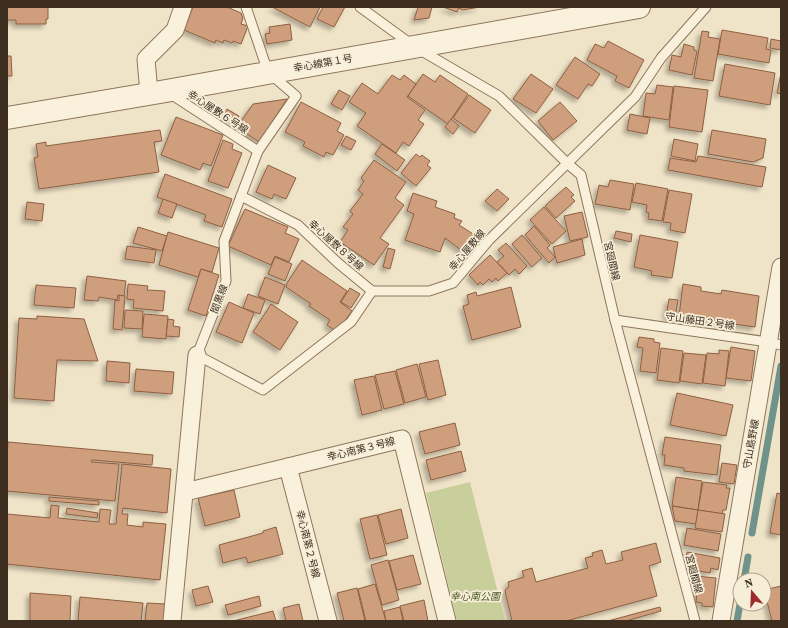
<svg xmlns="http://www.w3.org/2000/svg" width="788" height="628" viewBox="0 0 788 628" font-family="'Source Serif 4','Noto Sans JP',serif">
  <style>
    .green { fill: #c9cf9b }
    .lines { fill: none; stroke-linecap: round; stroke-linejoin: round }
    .stream { stroke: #6f938a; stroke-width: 7 }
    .building { fill: #cf9f7d; stroke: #8d5f41; filter: url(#shadow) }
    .service-casing { stroke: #8d765c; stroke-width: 11 }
    .minor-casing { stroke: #8d765c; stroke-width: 19 }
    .tertiary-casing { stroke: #8d765c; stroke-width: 24 }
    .service { stroke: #faf1dc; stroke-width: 9 }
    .minor { stroke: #faf1dc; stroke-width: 17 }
    .tertiary { stroke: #faf1dc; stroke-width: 22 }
    .labels { text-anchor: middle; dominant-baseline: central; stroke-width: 3.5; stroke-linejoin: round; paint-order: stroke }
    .street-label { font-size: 10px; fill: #3d2e20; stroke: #f7eed8 }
    .park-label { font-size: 10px; font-style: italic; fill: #4d5a26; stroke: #f7eed8 }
  </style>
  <defs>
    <filter id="shadow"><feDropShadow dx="-3.5" dy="3.5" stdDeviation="2" flood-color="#0004"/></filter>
  </defs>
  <rect width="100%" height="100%" fill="#f0e4c8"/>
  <!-- green -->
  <polygon class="green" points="470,482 505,621 457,621 426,493"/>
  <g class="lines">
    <!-- stream -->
    <g class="stream">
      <polyline points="752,533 781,366"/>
      <polyline points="744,580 748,557"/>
      <polyline points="737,621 740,604"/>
    </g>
  </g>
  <!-- building -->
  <g class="building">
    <polygon points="7,7 48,7 48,19 46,19 46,24 16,24 16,20 7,20"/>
    <polygon points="193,7 227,7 241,13 243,18 241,24 248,26 241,44 233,41 232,43 224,40 223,43 216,40 215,43 184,30"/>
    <polygon points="272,7 320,7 310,27"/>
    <polygon points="323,7 345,7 334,27 317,19"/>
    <polygon points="418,7 432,7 429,18 414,20"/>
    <polygon points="443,7 459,7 457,12"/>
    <polygon points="459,7 480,7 463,10 458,8"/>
    <polygon points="290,24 292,40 267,44 265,34 270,33 269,27"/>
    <polygon points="722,30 768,38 766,49 771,50 769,63 718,54"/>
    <polygon points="702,31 709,32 708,37 720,39 713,81 694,78"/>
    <polygon points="771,39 781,41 781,50 770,48"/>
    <polygon points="608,41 644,60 629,88 615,81 617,76 587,60 595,44 604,48"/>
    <polygon points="684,44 694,47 694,50 697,51 692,75 669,70 672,55 681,57"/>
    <polygon points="7,56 11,56 12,76 7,76"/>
    <polygon points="575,57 600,74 592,86 588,84 578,99 556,85"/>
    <polygon points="725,64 775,73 770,105 719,96"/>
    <polygon points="781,73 781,94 777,93"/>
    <polygon points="423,74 435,82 440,75 468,94 448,124 408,96"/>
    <polygon points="531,74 553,89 536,113 513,99"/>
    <polygon points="392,75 400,80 404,75 416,84 407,97 425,110 418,120 424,124 409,146 403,142 396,153 357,126 366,113 349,102 362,83 378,94"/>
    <polygon points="657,85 673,87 669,120 643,116 646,93 655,94"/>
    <polygon points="674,86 708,90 702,132 669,127"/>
    <polygon points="339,90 350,96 342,110 331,104"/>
    <polygon points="469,95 491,110 475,133 453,118"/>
    <polygon points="287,99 259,142 237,127 253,104"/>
    <polygon points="301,102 341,123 337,131 344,135 333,155 326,152 324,157 303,146 305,142 285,132"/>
    <polygon points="560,102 577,121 553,140 538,121"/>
    <polygon points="227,109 239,116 236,121 224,115"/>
    <polygon points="630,114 650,118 647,134 627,130"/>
    <polygon points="176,117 223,135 211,166 203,163 200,170 161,155"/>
    <polygon points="451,119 459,126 453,134 445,127"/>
    <polygon points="160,130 162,141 154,142 159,172 39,189 34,158 38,157 36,144 46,142 46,146"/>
    <polygon points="712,130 766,139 763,158 753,162 708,154"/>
    <polygon points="346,136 356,141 351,150 341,145"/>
    <polygon points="674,139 698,144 695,161 671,156"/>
    <polygon points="223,140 233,144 232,149 242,153 228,188 208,181"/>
    <polygon points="382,144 405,160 397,171 375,154"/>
    <polygon points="416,154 420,157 422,155 430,161 427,165 431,168 416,186 401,173"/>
    <polygon points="698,156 766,167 762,187 668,170 670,158 696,162"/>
    <polygon points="374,160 406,182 395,198 404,205 380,238 389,244 374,265 340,242 348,230 343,227 353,214 350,211 363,194 358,190 364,181 361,178"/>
    <polygon points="268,165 296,178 286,199 274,194 272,199 256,192"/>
    <polygon points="165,174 232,199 222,227 204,221 206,215 157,197"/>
    <polygon points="610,180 634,184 630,210 595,204 599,185 608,187"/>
    <polygon points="636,183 668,189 662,221 648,219 649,213 646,212 647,205 632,202"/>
    <polygon points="566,187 574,195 571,197 575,201 556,218 545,206"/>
    <polygon points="497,189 509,199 497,211 485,201"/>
    <polygon points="669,190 692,194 685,233 670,230 671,223 663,222"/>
    <polygon points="413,193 437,201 435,207 455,214 454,218 462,221 459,225 481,239 469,256 445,238 440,252 405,240 414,214 407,211"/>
    <polygon points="163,199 177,204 172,218 158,213"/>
    <polygon points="27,202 44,204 42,221 25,219"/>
    <polygon points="544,207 566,231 552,244 530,220"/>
    <polygon points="245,209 288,227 285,233 299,239 289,262 275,256 271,265 228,246"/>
    <polygon points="582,212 588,237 570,241 564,216"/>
    <polygon points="534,226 550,245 547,248 555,257 549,263 525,235"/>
    <polygon points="138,227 167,236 162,251 133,243"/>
    <polygon points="616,231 632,234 631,242 614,238"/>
    <polygon points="168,232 219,248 212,272 201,269 198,277 159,265"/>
    <polygon points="522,235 542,258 532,267 512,244"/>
    <polygon points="640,235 678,242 672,278 651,275 652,271 634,267"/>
    <polygon points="582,239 585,255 557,263 553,247"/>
    <polygon points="506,243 527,266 519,274 515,269 509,275 497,262 504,256 498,250"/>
    <polygon points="127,246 156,250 154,263 125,259"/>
    <polygon points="388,248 395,250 390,269 383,267"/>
    <polygon points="490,255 507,273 498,281 496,278 492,282 489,279 483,285 480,282 478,285 469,275"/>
    <polygon points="275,257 292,264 285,281 268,274"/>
    <polygon points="302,260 347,291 340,302 352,311 344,322 334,330 327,325 330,320 309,306 311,304 286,287 287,283"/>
    <polygon points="201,269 219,275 206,316 188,310"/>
    <polygon points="87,276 126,281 124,296 118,295 117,300 99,297 98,301 84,300"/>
    <polygon points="265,277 285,285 278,304 258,296"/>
    <polygon points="128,284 148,286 147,290 165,291 163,311 133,308 134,300 127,299"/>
    <polygon points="683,284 701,287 701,291 721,294 722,290 759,296 755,327 679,316"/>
    <polygon points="36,285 76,288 74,308 34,305"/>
    <polygon points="511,287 521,327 472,340 463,306 469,304 467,295 476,292 477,296"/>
    <polygon points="350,288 360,294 351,308 341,302"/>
    <polygon points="248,294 265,300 260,314 243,308"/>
    <polygon points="119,295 125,296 122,330 113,329 115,300 119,301"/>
    <polygon points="669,299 678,300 675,318 666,316"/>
    <polygon points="229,302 254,313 242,343 216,332"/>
    <polygon points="271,304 298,322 280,350 253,332"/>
    <polygon points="125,310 143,311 142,329 124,328"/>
    <polygon points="144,314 168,316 166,339 142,337"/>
    <polygon points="37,316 84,319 98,361 57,360 54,401 14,398 19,318 37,319"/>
    <polygon points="168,319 174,320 173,326 180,327 179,337 166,336"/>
    <polygon points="639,337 654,339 654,342 660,343 656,373 640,371 643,348 637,347"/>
    <polygon points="731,347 755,351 751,381 726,378"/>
    <polygon points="661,348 683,351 679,383 657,380"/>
    <polygon points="719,350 729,351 725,386 703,383 707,353 719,354"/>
    <polygon points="684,353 706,355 702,384 680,381"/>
    <polygon points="438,360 446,395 428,400 419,364"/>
    <polygon points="107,361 130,363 129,383 106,381"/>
    <polygon points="417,364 426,397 405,403 396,370"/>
    <polygon points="136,369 174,372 172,394 134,391"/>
    <polygon points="395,371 404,404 384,409 375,375"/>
    <polygon points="374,376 382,410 362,415 354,380"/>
    <polygon points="677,393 733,405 726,436 670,425"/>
    <polygon points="455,423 460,445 425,454 419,432"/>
    <polygon points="665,437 721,445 717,475 684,471 684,468 664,465 665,455 662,455"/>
    <polygon points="8,442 153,455 152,465 92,460 91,462 119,464 115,501 7,491 7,458"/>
    <polygon points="461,451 466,471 431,480 426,460"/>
    <polygon points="722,463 737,465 734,484 719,482"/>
    <polygon points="122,464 171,469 167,513 123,508 122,514 128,514 127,525 143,527 143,522 166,524 160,580 7,564 7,514 50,518 51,505 59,506 58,518 99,522 100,509 111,510 109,524 116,524"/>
    <polygon points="676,477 702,481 698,510 672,506"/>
    <polygon points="703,482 727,485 726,488 730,488 726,510 723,510 722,514 698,510"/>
    <polygon points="234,490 240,517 205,526 198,498"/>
    <polygon points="777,493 781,494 781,535 770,533"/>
    <polygon points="49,497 99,501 99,505 49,501"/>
    <polygon points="672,506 698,510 696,524 675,521"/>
    <polygon points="67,508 98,513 97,518 66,514"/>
    <polygon points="401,509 408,538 386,544 378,515"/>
    <polygon points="698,510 725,514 722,532 695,528"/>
    <polygon points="377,515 387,555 370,559 360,519"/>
    <polygon points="276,527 283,554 248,563 246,557 223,563 219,545 263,533 263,531"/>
    <polygon points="687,528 721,534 718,551 684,545"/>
    <polygon points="656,543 661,562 649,566 657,596 566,621 512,621 505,591 506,589 509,587 508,582 524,577 522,571 532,568 536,582 588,568 585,558 593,556 592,553 602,550 606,564 623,560 621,552"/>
    <polygon points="687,552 720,558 718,570 711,568 710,573 695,570 696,567 688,566 689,559 686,559"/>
    <polygon points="413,555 421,584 397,590 389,561"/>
    <polygon points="388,560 399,600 382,605 371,565"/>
    <polygon points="696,576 716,578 713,607 702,606 702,603 696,602 697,592 695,591"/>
    <polygon points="375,584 386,621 366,621 358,589"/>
    <polygon points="208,586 213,602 196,606 192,590"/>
    <polygon points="781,586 781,621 772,621 764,590"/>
    <polygon points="357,588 365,621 344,621 337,593"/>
    <polygon points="30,593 71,596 70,621 30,621"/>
    <polygon points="259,596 261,606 228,615 225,605"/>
    <polygon points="80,597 143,603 141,621 78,621"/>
    <polygon points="424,600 428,621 404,621 400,606"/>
    <polygon points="147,603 165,604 164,621 145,621"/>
    <polygon points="299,604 303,621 286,621 283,608"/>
    <polygon points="400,607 403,621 386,621 384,611"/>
    <polygon points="660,607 661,611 626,621 608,621"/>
    <polygon points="273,611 276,621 233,621"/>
  </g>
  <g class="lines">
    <defs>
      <g id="service">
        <polyline points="246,7 268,72 296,96 258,151 224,241 226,281 197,355 263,390 351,322 372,291 429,291 453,283 489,240 635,97 661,58 706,7"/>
        <polyline points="360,7 415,47 499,96 567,163 581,175 615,320 695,621"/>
        <polyline points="169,93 258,151"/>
        <polyline points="241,196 298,225 338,263 372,291"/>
        <polyline points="615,320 768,342 781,345"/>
      </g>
      <g id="minor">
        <polyline points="149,93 146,59 175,30 183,7"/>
        <polyline points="288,467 328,621"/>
        <polyline points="185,492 288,467 402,439 447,621"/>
        <polyline points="172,621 197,355"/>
        <polyline points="721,621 781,267"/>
      </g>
      <polyline id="tertiary" points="7,118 166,91 639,7"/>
    </defs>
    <!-- service casing -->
    <use href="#service" class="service-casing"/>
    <!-- minor casing -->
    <use href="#minor" class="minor-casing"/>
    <!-- tertiary casing -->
    <use href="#tertiary" class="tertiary-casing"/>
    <!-- service -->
    <use href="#service" class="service"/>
    <!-- minor -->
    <use href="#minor" class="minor"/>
    <!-- tertiary -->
    <use href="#tertiary" class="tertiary"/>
  </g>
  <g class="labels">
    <!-- street labels -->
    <g class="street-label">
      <text transform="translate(323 63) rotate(-10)">幸心線第１号</text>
      <text transform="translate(218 112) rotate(33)">幸心屋敷６号線</text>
      <text transform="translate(336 245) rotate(42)">幸心屋敷８号線</text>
      <text transform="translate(467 250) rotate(-50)">幸心屋敷線</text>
      <text transform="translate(612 261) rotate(77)">宮廻間線</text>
      <text transform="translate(219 299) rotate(-69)">間黒線</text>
      <text transform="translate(700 321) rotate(8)">守山藤田２号線</text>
      <text transform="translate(751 444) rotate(-80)">守山島野線</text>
      <text transform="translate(361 449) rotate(-14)">幸心南第３号線</text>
      <text transform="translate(308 544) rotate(76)">幸心南第２号線</text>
      <text transform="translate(694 574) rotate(75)">宮廻間線</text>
    </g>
    <!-- park labels -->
    <g class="park-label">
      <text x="475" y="596">幸心南公園</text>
    </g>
  </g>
  <!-- border -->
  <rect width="788" height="628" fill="none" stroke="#3d2e20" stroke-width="16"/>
  <!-- north arrow -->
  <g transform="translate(752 592) rotate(341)"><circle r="19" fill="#f7eed8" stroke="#ada18e"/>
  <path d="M0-3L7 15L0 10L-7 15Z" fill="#9e2a2b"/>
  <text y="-6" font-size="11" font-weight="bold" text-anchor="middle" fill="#3d2e20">N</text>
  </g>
</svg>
